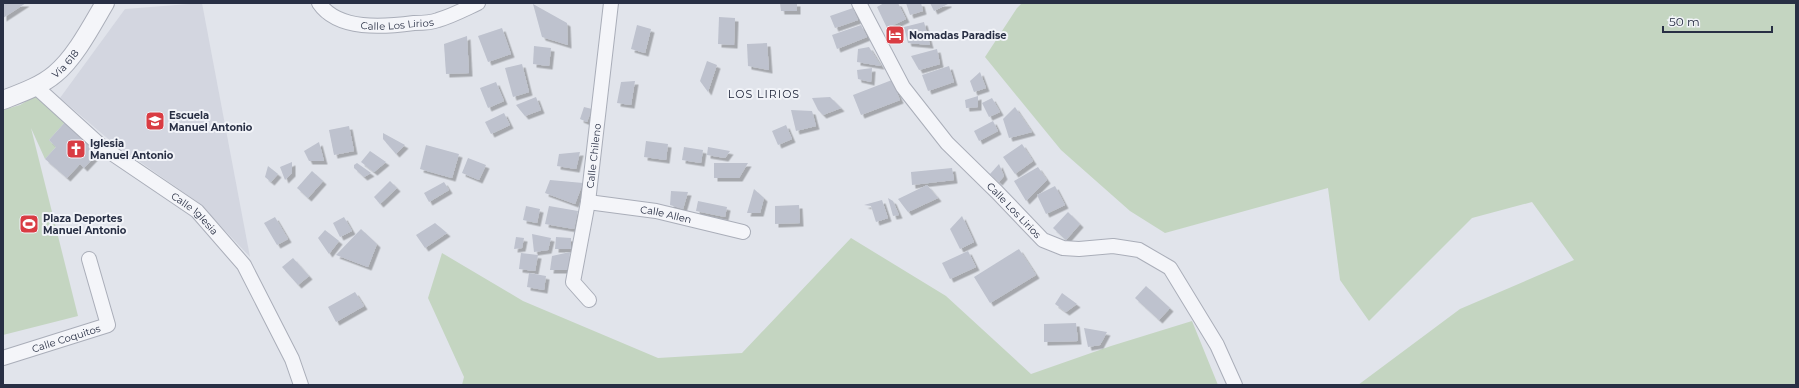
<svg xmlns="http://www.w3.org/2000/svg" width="1799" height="388" viewBox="0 0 1799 388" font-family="Montserrat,sans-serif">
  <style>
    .built { fill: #d3d6e0 }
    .green { fill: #c4d5c1 }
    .building { fill: #bec2ce; filter: url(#shadow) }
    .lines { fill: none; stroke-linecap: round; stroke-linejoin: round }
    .minor-casing { stroke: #aaaeb9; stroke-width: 16 }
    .tertiary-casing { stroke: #aaaeb9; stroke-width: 20 }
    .minor { stroke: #f4f5f9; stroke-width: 14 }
    .tertiary { stroke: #f4f5f9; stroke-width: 18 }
    .labels { text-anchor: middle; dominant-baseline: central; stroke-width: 4; stroke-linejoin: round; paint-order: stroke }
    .street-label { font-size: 10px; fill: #282f44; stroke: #f1f3f8 }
    .poi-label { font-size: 10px; font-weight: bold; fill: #282f44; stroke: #f1f3f8; text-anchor: start }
    .neighbourhood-label { font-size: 11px; letter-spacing: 1px; fill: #1a2035; stroke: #f1f3f8 }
  </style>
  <defs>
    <filter id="shadow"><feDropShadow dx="3.5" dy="3.5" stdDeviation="0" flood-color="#0004"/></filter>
  </defs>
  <rect width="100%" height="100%" fill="#e1e4eb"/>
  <!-- built -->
  <polygon class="built" points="202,3 250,257 199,203 113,143 60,98 125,9"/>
  <!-- green -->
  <g class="green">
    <polygon points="1022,3 1796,3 1796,385 1358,385 1460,309 1574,260 1532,202 1472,218 1369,321 1340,280 1328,188 1165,233 1130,211 1061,150 985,57 1017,8"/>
    <polygon points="37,95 66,121 49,140 56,147 45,159 31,128 78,316 3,335 3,110 20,105"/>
    <polygon points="851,238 946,296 1031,374 1111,346 1192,321 1218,385 462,385 464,377 428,298 442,253 523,301 658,358 742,353"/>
  </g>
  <!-- building -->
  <g class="building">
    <polygon points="3,3 26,3 3,18"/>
    <polygon points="780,3 797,3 797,11 781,11"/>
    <polygon points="884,3 898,3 906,19 887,28 877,7"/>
    <polygon points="906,3 921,3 923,11 910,15"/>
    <polygon points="930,3 948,3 948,4 934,11"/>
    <polygon points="533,4 567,23 568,45 542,37"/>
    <polygon points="853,8 858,20 835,28 830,16"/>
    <polygon points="719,17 735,18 734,45 718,44"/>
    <polygon points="924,22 930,45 908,43 904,27"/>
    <polygon points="637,25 651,29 645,53 631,49"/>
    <polygon points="861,25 867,37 837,49 832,35"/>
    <polygon points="502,28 511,54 488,62 478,36"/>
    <polygon points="467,36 469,73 446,74 444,44"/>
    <polygon points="767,43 769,70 748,66 747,44"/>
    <polygon points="534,46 551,48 549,66 533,64"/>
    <polygon points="869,47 881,66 857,62 858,49"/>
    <polygon points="937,49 940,64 919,70 911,56"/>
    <polygon points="707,61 717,65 708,92 700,81"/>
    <polygon points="522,64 529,92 513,97 505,68"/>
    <polygon points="949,66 954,82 928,91 922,75"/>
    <polygon points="872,68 871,82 858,79 857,70"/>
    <polygon points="980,72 986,88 974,92 970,81"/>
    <polygon points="892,80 900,100 861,115 853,95"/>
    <polygon points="635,81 631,105 617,103 621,82"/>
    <polygon points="496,82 504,101 488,108 480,88"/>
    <polygon points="978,96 978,107 966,108 965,100"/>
    <polygon points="536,97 541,110 525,116 516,105"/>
    <polygon points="830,97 841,108 823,115 818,110 812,98"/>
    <polygon points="992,98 1000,112 989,117 982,103"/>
    <polygon points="584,107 592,109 587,122 580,119"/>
    <polygon points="1015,107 1032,132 1009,138 1003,119"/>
    <polygon points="791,110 812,111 816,126 796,131"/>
    <polygon points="504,113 510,125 491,134 485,122"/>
    <polygon points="66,121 100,151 84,168 80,164 67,178 45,159 56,147 49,140"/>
    <polygon points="993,121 998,131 979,141 974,131"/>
    <polygon points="786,125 792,139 778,145 772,131"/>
    <polygon points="349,126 354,151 334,155 329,130"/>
    <polygon points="383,133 405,145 396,154 383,139"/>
    <polygon points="646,141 668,144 666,160 644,157"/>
    <polygon points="319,142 324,161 309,161 304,151"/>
    <polygon points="1022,144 1033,161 1015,174 1003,157"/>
    <polygon points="426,145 459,154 452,178 420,169"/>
    <polygon points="684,147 703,150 701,163 682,160"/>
    <polygon points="708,147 730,151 725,158 707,155"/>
    <polygon points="370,151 386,162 374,172 361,162"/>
    <polygon points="580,152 576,169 557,166 559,154"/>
    <polygon points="468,158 486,165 479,180 462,173"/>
    <polygon points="292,162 292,173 285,180 280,167"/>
    <polygon points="357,163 371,173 364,177 354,168 354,165"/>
    <polygon points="714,163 748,163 739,178 714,178"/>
    <polygon points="999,164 1004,176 999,182 990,174"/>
    <polygon points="268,166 278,174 271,182 265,177"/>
    <polygon points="1038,167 1047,180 1026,201 1014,181"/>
    <polygon points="952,168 954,180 912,185 911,172"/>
    <polygon points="312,171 323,181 308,198 297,188"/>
    <polygon points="550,180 583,183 575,204 545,193"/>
    <polygon points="390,181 397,188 380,204 374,197"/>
    <polygon points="444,182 449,190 429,202 424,193"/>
    <polygon points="927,185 938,198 908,212 898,199"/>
    <polygon points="1055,186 1065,205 1046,214 1037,195"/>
    <polygon points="754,189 764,198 760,213 747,213"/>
    <polygon points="671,191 688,192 683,209 670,205"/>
    <polygon points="888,198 893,201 899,215 893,216"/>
    <polygon points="882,200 888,218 876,222 871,206 864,205"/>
    <polygon points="698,201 727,207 725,217 696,211"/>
    <polygon points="799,205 800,223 775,224 775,206"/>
    <polygon points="526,206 540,209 537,223 523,220"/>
    <polygon points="549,206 578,211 574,229 545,224"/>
    <polygon points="1068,212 1080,224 1066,240 1053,228"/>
    <polygon points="962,216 974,242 960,249 950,229"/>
    <polygon points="275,217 288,239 277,245 264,223"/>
    <polygon points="344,217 352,231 340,237 333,223"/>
    <polygon points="435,223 447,233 425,248 416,235"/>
    <polygon points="361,229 377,244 368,267 336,255"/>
    <polygon points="325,230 339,241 329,254 318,238"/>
    <polygon points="532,234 551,238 548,250 534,252"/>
    <polygon points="516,237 524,238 522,248 514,249"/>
    <polygon points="556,237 571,238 571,249 555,249"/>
    <polygon points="1019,249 1036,275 990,303 974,277"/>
    <polygon points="968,251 976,267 950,279 942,263"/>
    <polygon points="570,252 569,270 550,270 552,256"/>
    <polygon points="521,253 538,255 535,271 519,269"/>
    <polygon points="293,258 309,276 298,285 282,267"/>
    <polygon points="529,273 546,276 544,290 527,287"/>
    <polygon points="1146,286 1170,308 1159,320 1135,298"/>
    <polygon points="355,292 364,306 336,322 328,307"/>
    <polygon points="1062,293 1077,304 1066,312 1055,304"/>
    <polygon points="1076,323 1078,341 1044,342 1044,324"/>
    <polygon points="1084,328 1107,332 1100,345 1088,347"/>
  </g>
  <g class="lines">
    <defs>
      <g id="minor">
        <path id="s1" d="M319,3C338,31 384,27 414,23C422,23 431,23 438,20C452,16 465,9 478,3"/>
        <path id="s2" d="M859,3L903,87L947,143L997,192L1043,240L1063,248L1079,249L1113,246L1139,250L1170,268L1217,345L1235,385"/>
        <path id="s3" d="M35,86L101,146L197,211L244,265L292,359L301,385"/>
        <path id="s4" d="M588,202L656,211L743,232"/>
        <path id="s5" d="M589,300L573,282L588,202L611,3"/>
        <path id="s6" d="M3,358L108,325L89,259"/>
      </g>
      <g id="tertiary">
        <path id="s7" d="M3,100C21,93 41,86 55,74C75,58 92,25 105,3"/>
      </g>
    </defs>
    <!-- minor casing -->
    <use href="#minor" class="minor-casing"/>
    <!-- tertiary casing -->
    <use href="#tertiary" class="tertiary-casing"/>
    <!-- minor -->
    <use href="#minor" class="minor"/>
    <!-- tertiary -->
    <use href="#tertiary" class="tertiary"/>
  </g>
  <!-- icons -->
  <defs>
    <symbol id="hotel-square" viewBox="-11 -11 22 22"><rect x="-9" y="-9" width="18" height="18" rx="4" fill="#d93c43" stroke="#f1f3f8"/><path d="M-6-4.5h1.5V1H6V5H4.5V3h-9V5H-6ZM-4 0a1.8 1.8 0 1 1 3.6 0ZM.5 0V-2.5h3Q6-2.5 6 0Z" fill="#fff"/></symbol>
    <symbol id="school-square" viewBox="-11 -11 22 22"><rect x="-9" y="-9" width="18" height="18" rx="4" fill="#d93c43" stroke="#f1f3f8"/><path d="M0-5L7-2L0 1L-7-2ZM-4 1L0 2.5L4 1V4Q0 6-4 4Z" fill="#fff"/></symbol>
    <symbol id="church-square" viewBox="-11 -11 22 22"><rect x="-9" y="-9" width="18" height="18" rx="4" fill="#d93c43" stroke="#f1f3f8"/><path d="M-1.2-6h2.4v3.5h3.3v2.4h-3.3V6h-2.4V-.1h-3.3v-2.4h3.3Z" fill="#fff"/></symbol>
    <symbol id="stadium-square" viewBox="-11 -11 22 22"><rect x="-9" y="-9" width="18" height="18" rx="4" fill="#d93c43" stroke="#f1f3f8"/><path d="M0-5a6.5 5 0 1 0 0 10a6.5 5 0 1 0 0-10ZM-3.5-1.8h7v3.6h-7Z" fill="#fff"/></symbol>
  </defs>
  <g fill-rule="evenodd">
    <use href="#hotel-square" x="884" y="24" width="22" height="22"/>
    <use href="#school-square" x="144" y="110" width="22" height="22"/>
    <use href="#church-square" x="65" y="138" width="22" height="22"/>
    <use href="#stadium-square" x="18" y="213" width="22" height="22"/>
  </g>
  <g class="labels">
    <!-- street labels -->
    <g class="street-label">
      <text stroke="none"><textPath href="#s1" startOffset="85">Calle Los Lirios</textPath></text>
      <text stroke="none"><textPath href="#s7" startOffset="73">Vía 618</textPath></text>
      <text stroke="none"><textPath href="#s5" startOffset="152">Calle Chileno</textPath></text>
      <text stroke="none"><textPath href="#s2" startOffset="261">Calle Los Lirios</textPath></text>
      <text stroke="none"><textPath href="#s3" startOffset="205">Calle Iglesia</textPath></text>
      <text stroke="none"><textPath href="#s4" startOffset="79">Calle Allen</textPath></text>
      <text stroke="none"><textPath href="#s6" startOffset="66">Calle Coquitos</textPath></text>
    </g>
    <!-- poi labels -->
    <g class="poi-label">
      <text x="909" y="35">Nomadas Paradise</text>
      <text x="169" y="115">Escuela<tspan x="169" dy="12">Manuel Antonio</tspan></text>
      <text x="90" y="143">Iglesia<tspan x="90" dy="12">Manuel Antonio</tspan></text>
      <text x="43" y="218">Plaza Deportes<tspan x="43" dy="12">Manuel Antonio</tspan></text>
    </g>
    <!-- neighbourhood labels -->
    <g class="neighbourhood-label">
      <text x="764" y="94">LOS LIRIOS</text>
    </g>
  </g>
  <!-- border -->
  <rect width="1799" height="388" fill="none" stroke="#282f44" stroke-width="8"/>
  <!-- scale -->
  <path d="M1663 26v6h109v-6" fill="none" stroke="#282f44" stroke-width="2"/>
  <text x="1669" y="26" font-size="12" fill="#282f44" stroke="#f1f3f8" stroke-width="3" paint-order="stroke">50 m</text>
</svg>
